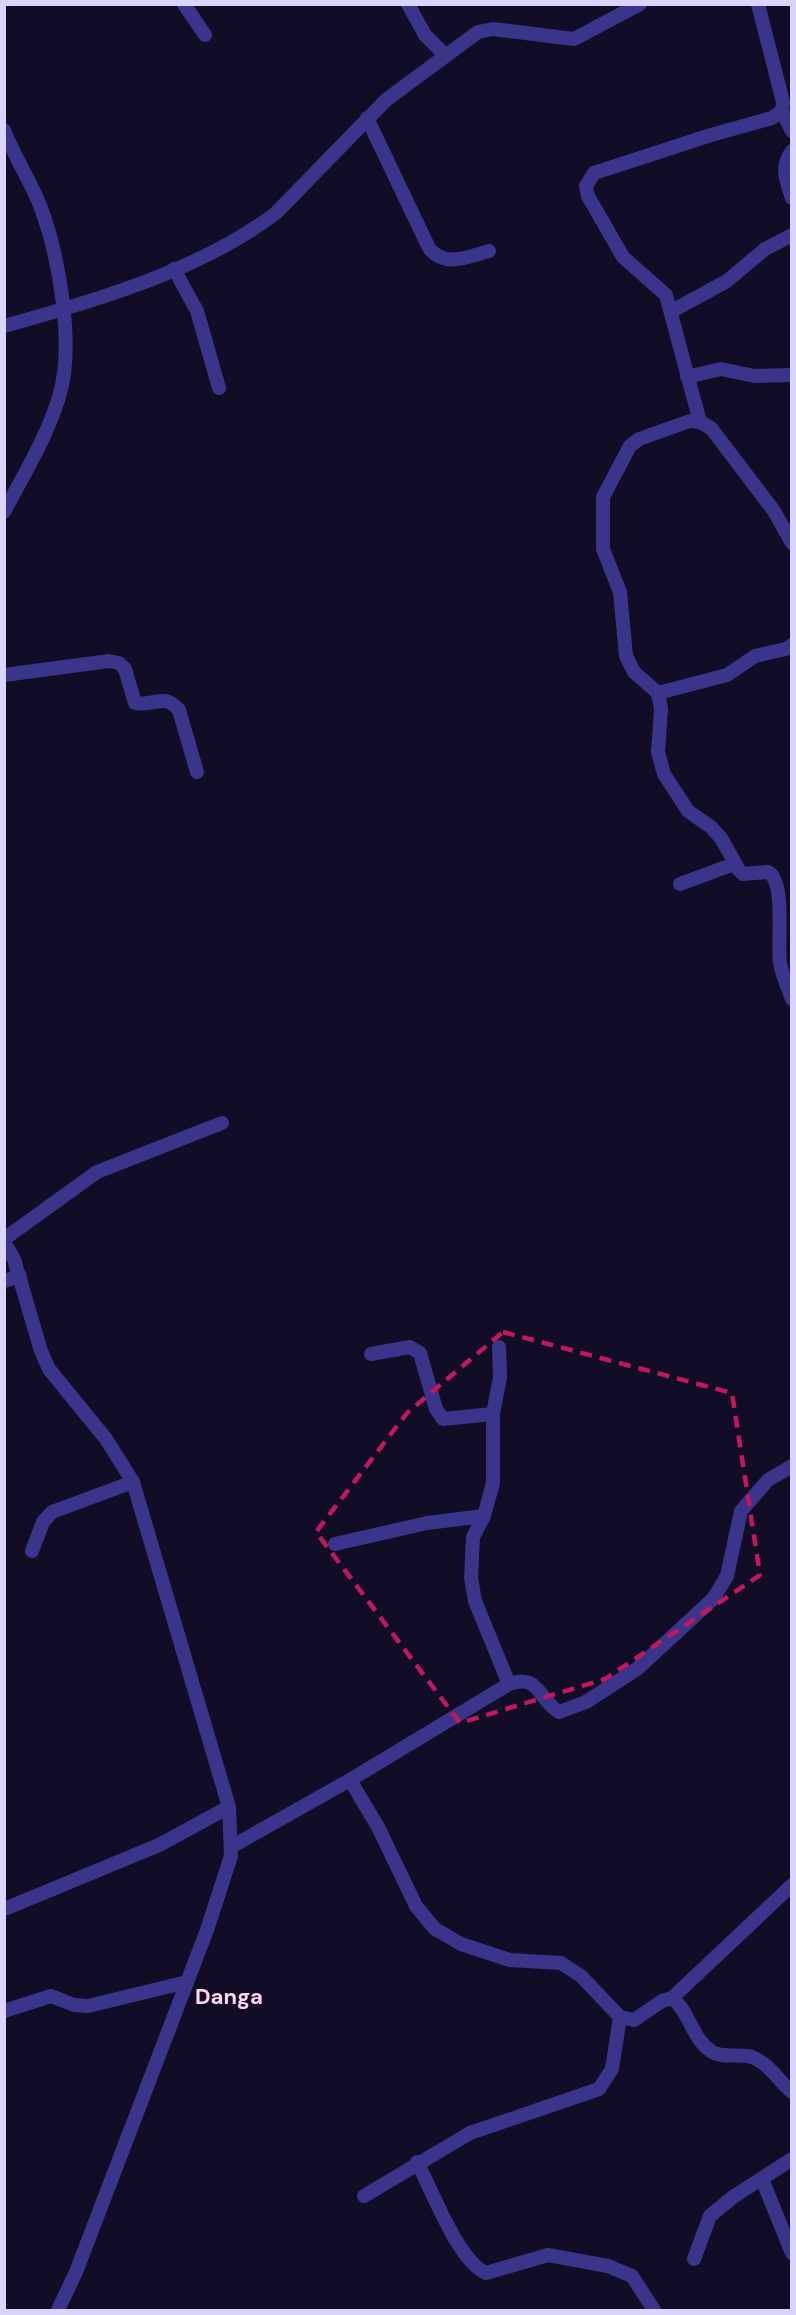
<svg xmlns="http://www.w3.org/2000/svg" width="796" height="2315" viewBox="0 0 796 2315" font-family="'DM Sans',sans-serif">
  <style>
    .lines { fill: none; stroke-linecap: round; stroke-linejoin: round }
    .street { stroke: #3a358a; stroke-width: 14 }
    .marked { fill: none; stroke: #c2185b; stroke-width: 4.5; stroke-dasharray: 12 8; stroke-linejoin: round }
    .labels { text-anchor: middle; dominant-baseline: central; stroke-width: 5; stroke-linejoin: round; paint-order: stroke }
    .district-label { font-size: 22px; font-weight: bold; fill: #ffd6ef; stroke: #120d27 }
  </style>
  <rect width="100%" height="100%" fill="#120d27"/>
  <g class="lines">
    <!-- street -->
    <g class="street">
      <polyline points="184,4 205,35"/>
      <polyline points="408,4 425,35 445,55"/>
      <polyline points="782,111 792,131"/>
      <path d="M367,118L429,248C445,268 467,257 489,251"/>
      <path d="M4,130C14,157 31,181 41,208C59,257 75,346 59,397C47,437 24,474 4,512"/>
      <path d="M792,151C780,166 786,180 792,198"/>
      <polyline points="174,269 197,311 219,388"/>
      <polyline points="672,311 727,281 765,249 792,235"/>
      <path d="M4,326C95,301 201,270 276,213L386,100L478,32L493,29L574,39L640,4"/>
      <polyline points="687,377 721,369 754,376 792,375"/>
      <polyline points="700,422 666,295 623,257 588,196 586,186 594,173 711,135 772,118 782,111 783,102 758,4"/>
      <path d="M792,543L774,511L711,428L700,422L690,421L639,439L630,446L603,497V549L620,592L626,656L634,672L658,693L661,709L658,752L664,774L688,811L711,827L721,838L739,870L743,874L768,872C786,881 777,943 780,963C782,975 788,988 792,999"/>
      <path d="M4,675L109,661L119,663L125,669L135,703C154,707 163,692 179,710L197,772"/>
      <polyline points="658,693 727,675 755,656 786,649 792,645"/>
      <polyline points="680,884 734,864"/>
      <polyline points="4,1239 97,1172 222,1123"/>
      <polyline points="4,1242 14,1259 41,1351 49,1369 106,1439 133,1482 229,1807 231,1856 207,1930 76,2272 58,2310"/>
      <polyline points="4,1281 20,1276"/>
      <polyline points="499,1347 500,1377 493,1414 493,1483 484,1516 473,1537 471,1578 475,1601 509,1684"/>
      <polyline points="371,1354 410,1347 420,1353 436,1409 443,1419 493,1414"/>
      <polyline points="335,1544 427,1523 484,1516"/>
      <polyline points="32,1551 43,1522 52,1512 133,1482"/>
      <path d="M350,1780L378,1827L416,1906L435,1929L461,1944L510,1960L561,1963L581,1976L620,2017L634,2020L662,2001L672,1998C690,2012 692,2039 711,2051C721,2059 740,2053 752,2057C768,2063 779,2081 792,2092"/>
      <path d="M231,1847L350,1780L509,1684C539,1673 538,1699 559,1712L586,1702L637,1669L713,1599L727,1576L741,1511L768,1480L792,1466"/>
      <polyline points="7,1908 159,1845 229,1807"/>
      <polyline points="672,1998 792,1885"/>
      <polyline points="4,2011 51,1996 74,2005 88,2006 187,1982"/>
      <path d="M417,2162C432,2190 458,2261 486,2273L548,2255L608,2266L632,2276L654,2310"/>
      <polyline points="762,2179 792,2253"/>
      <polyline points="364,2196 470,2133 599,2089 612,2069 620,2017"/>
      <polyline points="694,2259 710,2216 733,2197 792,2159"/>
    </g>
  </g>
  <!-- marked area -->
  <path class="marked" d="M503,1332L732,1393L760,1575L605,1679L460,1723L316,1532L407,1413Z"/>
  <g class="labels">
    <!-- district labels -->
    <g class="district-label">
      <text x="229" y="1996">Danga</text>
    </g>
  </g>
  <!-- border -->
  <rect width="796" height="2315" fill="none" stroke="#dad4ff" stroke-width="12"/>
</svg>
